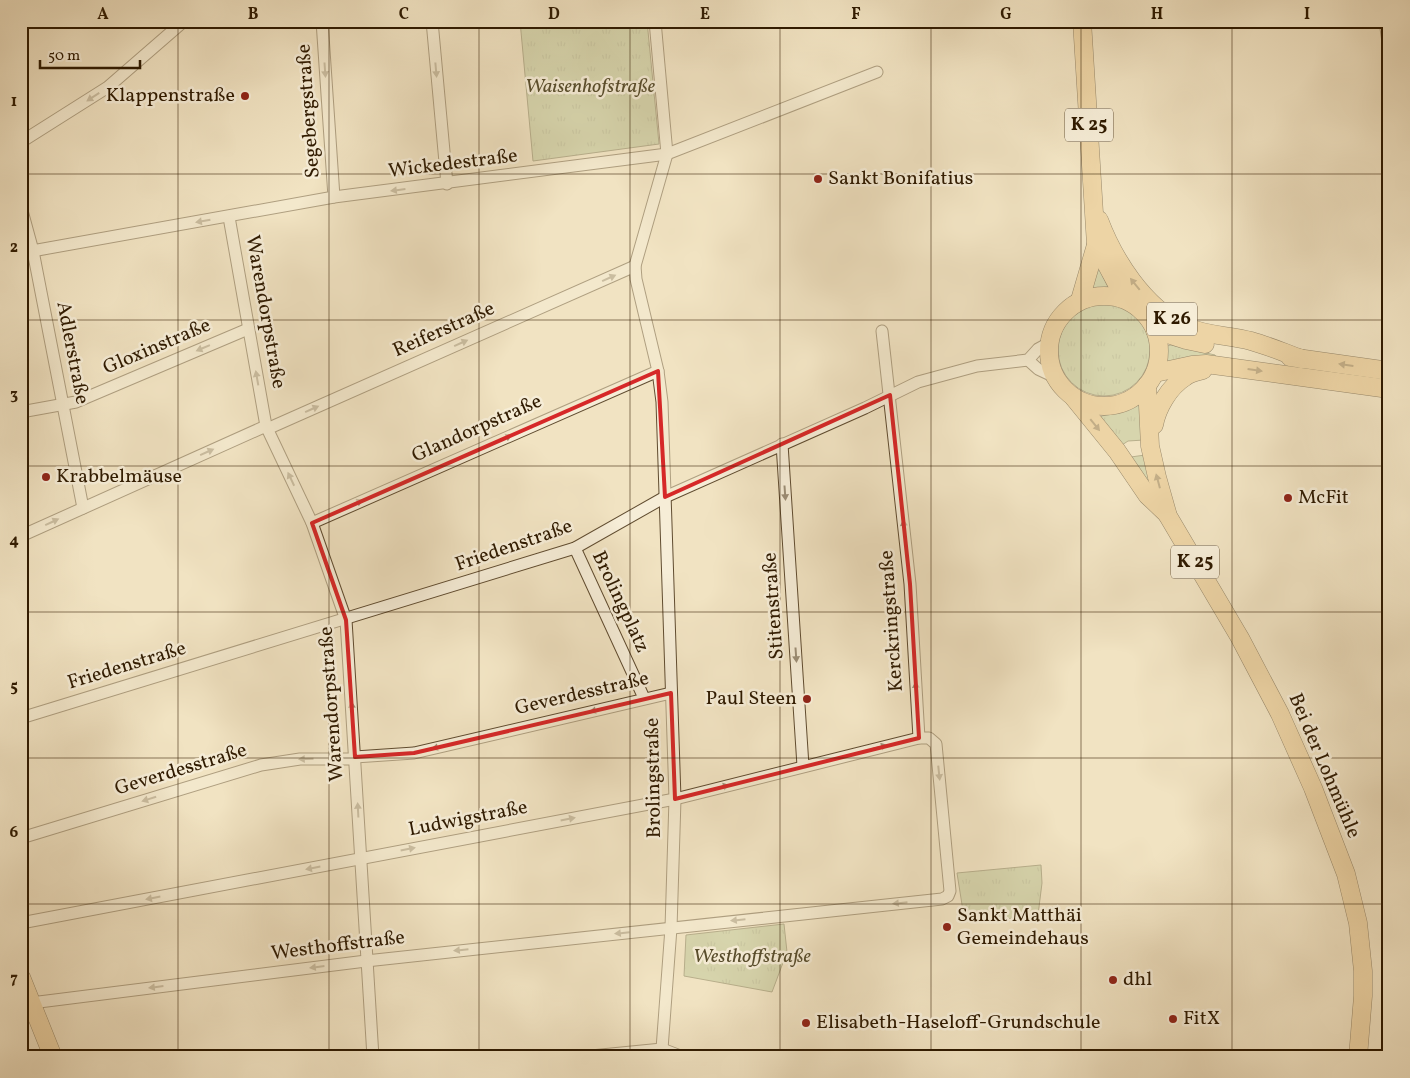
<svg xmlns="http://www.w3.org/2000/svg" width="1410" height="1078" viewBox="0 0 1410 1078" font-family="Vollkorn,serif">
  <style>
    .grass { fill: url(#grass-tufts); stroke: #746f4a }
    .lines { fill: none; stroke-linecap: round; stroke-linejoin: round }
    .street-casing { stroke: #604c30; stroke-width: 13 }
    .primary-casing { stroke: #2f1a00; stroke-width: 19 }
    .street { stroke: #f6edd7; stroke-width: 11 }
    .primary { stroke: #e8c281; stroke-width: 18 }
    .oneway { fill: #9c8e76 }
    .oneway2 { fill: #8c6e40 }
    .marked { fill: none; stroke: #d62828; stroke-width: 4; stroke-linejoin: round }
    .grid { fill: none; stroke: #2f1a00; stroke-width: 1; stroke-opacity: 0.55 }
    .poi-dot { fill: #8f2418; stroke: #f6edd7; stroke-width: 2 }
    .labels { text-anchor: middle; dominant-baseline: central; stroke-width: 5; stroke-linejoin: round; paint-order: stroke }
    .shield { fill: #f6edd7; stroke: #6b5940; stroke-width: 1 }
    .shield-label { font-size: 19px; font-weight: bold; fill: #2f1a00 }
    .park-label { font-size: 20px; font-style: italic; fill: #584d2c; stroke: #f6edd7 }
    .poi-label { font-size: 20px; fill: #2f1a00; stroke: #f6edd7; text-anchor: start }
    .street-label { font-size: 20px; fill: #2f1a00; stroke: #f6edd7 }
    .neatline { fill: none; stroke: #2f1a00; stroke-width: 2 }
    .grid-label { font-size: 16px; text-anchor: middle; font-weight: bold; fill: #2f1a00 }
  </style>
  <defs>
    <pattern id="grass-tufts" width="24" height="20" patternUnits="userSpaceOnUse" patternTransform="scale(1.25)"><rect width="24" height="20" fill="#b9c493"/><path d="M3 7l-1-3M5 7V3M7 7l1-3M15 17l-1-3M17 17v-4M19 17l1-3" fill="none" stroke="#9fa87d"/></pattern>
  </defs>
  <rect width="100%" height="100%" fill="#f1e3c2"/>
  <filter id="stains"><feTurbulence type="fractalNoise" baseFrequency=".004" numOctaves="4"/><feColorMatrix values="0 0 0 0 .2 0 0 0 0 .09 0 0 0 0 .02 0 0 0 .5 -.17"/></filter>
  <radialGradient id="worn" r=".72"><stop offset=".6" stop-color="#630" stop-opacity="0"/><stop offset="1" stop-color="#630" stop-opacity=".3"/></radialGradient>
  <!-- grass -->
  <g class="grass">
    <polygon points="520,21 647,21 659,144 533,161"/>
    <polygon points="1097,264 1108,287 1090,289"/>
    <circle cx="1104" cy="350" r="46"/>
    <polygon points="1171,345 1215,355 1216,357 1166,363 1167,346"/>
    <polygon points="1139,404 1144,440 1128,441 1122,445 1101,419 1101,416 1119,413"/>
    <polygon points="1145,455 1155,493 1131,457"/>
    <polygon points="1041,865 1042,883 1037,923 963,911 957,873"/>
    <polygon points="784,924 787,952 772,992 684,976 686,935"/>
  </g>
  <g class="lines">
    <defs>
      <g id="street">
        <polyline points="322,21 334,197"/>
        <polyline points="432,21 447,184"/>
        <polyline points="655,21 667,154 635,266 636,279 658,371 662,402 675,799 671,928 662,1049 660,1057"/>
        <polyline points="1385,21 1389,49"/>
        <polyline points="21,142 108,87 184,21"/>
        <polyline points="21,207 33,251 83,508"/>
        <polyline points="229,217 266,426 312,523 346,620 373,1057"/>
        <polyline points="21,253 334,197 667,154 877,72"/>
        <polyline points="882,331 910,584 919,738"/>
        <polyline points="1028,360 1038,369 1055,377"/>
        <polyline points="21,412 76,402 248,329"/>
        <polyline points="267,429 635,266"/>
        <polyline points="782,444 803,766"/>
        <polyline points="312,523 658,371"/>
        <polyline points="21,536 266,426"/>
        <polyline points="575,548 644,698"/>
        <polyline points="21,718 575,548 665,497 865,408 918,382 977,366 1028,360 1038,349 1049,343"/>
        <polyline points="355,757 414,753 671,693"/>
        <polyline points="21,838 261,765 300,759 355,759"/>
        <polyline points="21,923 675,799 919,738 929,738 936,744 950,891 948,896 942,899 366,961 31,1003"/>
        <polyline points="581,1057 662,1049 683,1057"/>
      </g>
      <g id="primary">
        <path d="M1099,220C1114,260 1144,307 1184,326C1206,336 1229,335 1251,341C1269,346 1285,353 1302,359"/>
        <polyline points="1096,245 1125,299"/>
        <circle cx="1104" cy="351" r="55"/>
        <polyline points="1080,300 1096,245 1082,21"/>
        <polyline points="1155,330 1186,340 1205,344"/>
        <polyline points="1290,357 1389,371"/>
        <polyline points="1155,373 1192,365 1206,364 1389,389"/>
        <polyline points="1147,385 1150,446 1157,477 1168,516 1240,638 1280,714 1313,788 1346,874 1358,923 1363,971 1363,996 1358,1057"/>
        <polyline points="1074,398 1117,451 1147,495 1167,514"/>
        <path d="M1154,425C1157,408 1169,387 1185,377C1190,373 1197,372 1203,370"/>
        <polyline points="21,977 53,1057"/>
      </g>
    </defs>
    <!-- street casing -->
    <use href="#street" class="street-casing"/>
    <!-- primary casing -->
    <use href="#primary" class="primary-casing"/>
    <!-- street -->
    <use href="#street" class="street"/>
    <!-- primary -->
    <use href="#primary" class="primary"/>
  </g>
  <!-- one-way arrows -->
  <defs><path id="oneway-solid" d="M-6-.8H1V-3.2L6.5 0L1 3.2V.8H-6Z" transform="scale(1.25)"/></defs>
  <g class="oneway">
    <use href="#oneway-solid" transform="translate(325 70) rotate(86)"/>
    <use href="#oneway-solid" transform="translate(436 70) rotate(85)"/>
    <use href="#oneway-solid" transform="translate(93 97) rotate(147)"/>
    <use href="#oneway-solid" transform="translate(398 190) rotate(173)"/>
    <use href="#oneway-solid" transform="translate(203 221) rotate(170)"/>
    <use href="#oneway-solid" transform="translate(609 278) rotate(-24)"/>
    <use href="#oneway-solid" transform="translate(461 343) rotate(-24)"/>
    <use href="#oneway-solid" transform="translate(203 348) rotate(157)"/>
    <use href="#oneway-solid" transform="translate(257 378) rotate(-100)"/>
    <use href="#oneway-solid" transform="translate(312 409) rotate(-24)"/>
    <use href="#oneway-solid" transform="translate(505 438) rotate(-24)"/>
    <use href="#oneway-solid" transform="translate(207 452) rotate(-24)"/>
    <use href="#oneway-solid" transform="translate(291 479) rotate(-115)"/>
    <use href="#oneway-solid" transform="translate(785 493) rotate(86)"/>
    <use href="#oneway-solid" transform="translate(356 503) rotate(-24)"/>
    <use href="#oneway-solid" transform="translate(52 522) rotate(-25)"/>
    <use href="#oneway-solid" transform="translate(904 527) rotate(-96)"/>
    <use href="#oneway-solid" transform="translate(796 655) rotate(86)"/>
    <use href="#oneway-solid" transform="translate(916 689) rotate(-93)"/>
    <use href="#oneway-solid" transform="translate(352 709) rotate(-94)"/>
    <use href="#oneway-solid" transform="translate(597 710) rotate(167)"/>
    <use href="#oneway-solid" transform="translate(439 747) rotate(167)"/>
    <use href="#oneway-solid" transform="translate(880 747) rotate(-14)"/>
    <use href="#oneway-solid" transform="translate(306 759) rotate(178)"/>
    <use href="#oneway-solid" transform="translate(939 773) rotate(84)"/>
    <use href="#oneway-solid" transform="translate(722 787) rotate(-14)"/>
    <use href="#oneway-solid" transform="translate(149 799) rotate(163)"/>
    <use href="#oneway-solid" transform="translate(358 810) rotate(-93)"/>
    <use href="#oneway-solid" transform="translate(568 819) rotate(-11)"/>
    <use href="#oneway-solid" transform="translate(408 849) rotate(-11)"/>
    <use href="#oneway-solid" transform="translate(313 868) rotate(169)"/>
    <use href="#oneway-solid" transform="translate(153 898) rotate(169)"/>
    <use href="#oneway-solid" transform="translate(900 903) rotate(174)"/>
    <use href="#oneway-solid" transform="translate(738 920) rotate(174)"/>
    <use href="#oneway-solid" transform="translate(622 933) rotate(174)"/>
    <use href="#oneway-solid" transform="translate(461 950) rotate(174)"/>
    <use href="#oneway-solid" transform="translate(317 967) rotate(173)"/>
    <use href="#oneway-solid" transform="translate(156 987) rotate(173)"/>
  </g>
  <g class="oneway2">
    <use href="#oneway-solid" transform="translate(1135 284) rotate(-129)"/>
    <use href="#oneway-solid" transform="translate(1346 365) rotate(-172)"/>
    <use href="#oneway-solid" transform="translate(1255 370) rotate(8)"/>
    <use href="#oneway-solid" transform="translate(1095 425) rotate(51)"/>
    <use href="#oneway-solid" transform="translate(1158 481) rotate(-105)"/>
  </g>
  <!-- marked area -->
  <path d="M0 0H1410V1078H0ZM658,371L665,497L890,395L910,584L919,738L675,799L671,693L414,753L355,757L346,620L312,523Z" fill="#f1e3c2" fill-opacity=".55" fill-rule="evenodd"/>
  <path class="marked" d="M658,371L665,497L890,395L910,584L919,738L675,799L671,693L414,753L355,757L346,620L312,523Z"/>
  <!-- grid -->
  <path class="grid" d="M178,21V1057M329,21V1057M479,21V1057M630,21V1057M780,21V1057M931,21V1057M1081,21V1057M1232,21V1057M21,174H1389M21,320H1389M21,466H1389M21,612H1389M21,758H1389M21,904H1389"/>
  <!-- markers -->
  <g class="poi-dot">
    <circle cx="245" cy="96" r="5"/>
    <circle cx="818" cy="179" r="5"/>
    <circle cx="46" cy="477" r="5"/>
    <circle cx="1288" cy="498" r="5"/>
    <circle cx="807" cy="699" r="5"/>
    <circle cx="947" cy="927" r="5"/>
    <circle cx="1113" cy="980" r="5"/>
    <circle cx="1173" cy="1019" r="5"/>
    <circle cx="806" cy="1023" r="5"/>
  </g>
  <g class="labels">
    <!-- shield labels -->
    <g class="shield">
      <rect x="1065" y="108.5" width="48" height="33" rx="4"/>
      <rect x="1147" y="302.5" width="50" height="33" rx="4"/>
      <rect x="1171" y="545.5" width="48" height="33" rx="4"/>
    </g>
    <g class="shield-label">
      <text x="1089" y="125">K 25</text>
      <text x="1172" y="319">K 26</text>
      <text x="1195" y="562">K 25</text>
    </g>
    <!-- park labels -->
    <g class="park-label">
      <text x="590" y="87">Waisenhofstraße</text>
      <text x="752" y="957">Westhoffstraße</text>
    </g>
    <!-- poi labels -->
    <g class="poi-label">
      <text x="235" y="96" text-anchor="end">Klappenstraße</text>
      <text x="828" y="179">Sankt Bonifatius</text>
      <text x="56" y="477">Krabbelmäuse</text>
      <text x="1298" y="498">McFit</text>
      <text x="797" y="699" text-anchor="end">Paul Steen</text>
      <text x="957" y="916">Sankt Matthäi<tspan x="957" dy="23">Gemeindehaus</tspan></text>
      <text x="1123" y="980">dhl</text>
      <text x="1183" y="1019">FitX</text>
      <text x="816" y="1023">Elisabeth-Haseloff-Grundschule</text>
    </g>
    <!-- street labels -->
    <g class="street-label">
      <text transform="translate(309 111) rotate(-94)">Segebergstraße</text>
      <text transform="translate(453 164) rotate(-7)">Wickedestraße</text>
      <text transform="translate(265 312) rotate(80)">Warendorpstraße</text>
      <text transform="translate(444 330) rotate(-24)">Reiferstraße</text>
      <text transform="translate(157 347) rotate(-23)">Gloxinstraße</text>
      <text transform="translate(72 353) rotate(79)">Adlerstraße</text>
      <text transform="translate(477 429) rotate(-24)">Glandorpstraße</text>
      <text transform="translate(514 546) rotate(-19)">Friedenstraße</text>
      <text transform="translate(620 602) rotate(65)">Brolingplatz</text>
      <text transform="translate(774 606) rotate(-94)">Stitenstraße</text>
      <text transform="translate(892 621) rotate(-94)">Kerckringstraße</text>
      <text transform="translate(127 666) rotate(-17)">Friedenstraße</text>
      <text transform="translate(582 694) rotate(-13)">Geverdesstraße</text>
      <text transform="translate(332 704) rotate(-94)">Warendorpstraße</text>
      <text transform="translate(1324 766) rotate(67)">Bei der Lohmühle</text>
      <text transform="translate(181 770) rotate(-17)">Geverdesstraße</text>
      <text transform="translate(654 778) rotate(-91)">Brolingstraße</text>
      <text transform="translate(468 819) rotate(-11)">Ludwigstraße</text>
      <text transform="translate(338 946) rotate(-7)">Westhoffstraße</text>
    </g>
  </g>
  <!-- margin -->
  <rect width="1410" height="1078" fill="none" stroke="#f1e3c2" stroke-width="55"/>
  <!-- scale -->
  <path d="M40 60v8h100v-8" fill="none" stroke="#2f1a00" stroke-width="2.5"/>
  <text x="48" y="60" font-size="15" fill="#2f1a00" stroke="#f6edd7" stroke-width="4" paint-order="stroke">50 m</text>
  <rect x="28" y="28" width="1354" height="1022" class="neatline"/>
  <g class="grid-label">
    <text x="103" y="19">A</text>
    <text x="253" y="19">B</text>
    <text x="404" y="19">C</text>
    <text x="554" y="19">D</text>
    <text x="705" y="19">E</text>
    <text x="856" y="19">F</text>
    <text x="1006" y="19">G</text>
    <text x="1157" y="19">H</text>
    <text x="1307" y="19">I</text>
    <text x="14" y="106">1</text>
    <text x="14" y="252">2</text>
    <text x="14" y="399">3</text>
    <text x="14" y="545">4</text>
    <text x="14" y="691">5</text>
    <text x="14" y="837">6</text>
    <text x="14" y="983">7</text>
  </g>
  <rect width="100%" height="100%" filter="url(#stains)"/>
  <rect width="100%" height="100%" fill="url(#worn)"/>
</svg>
